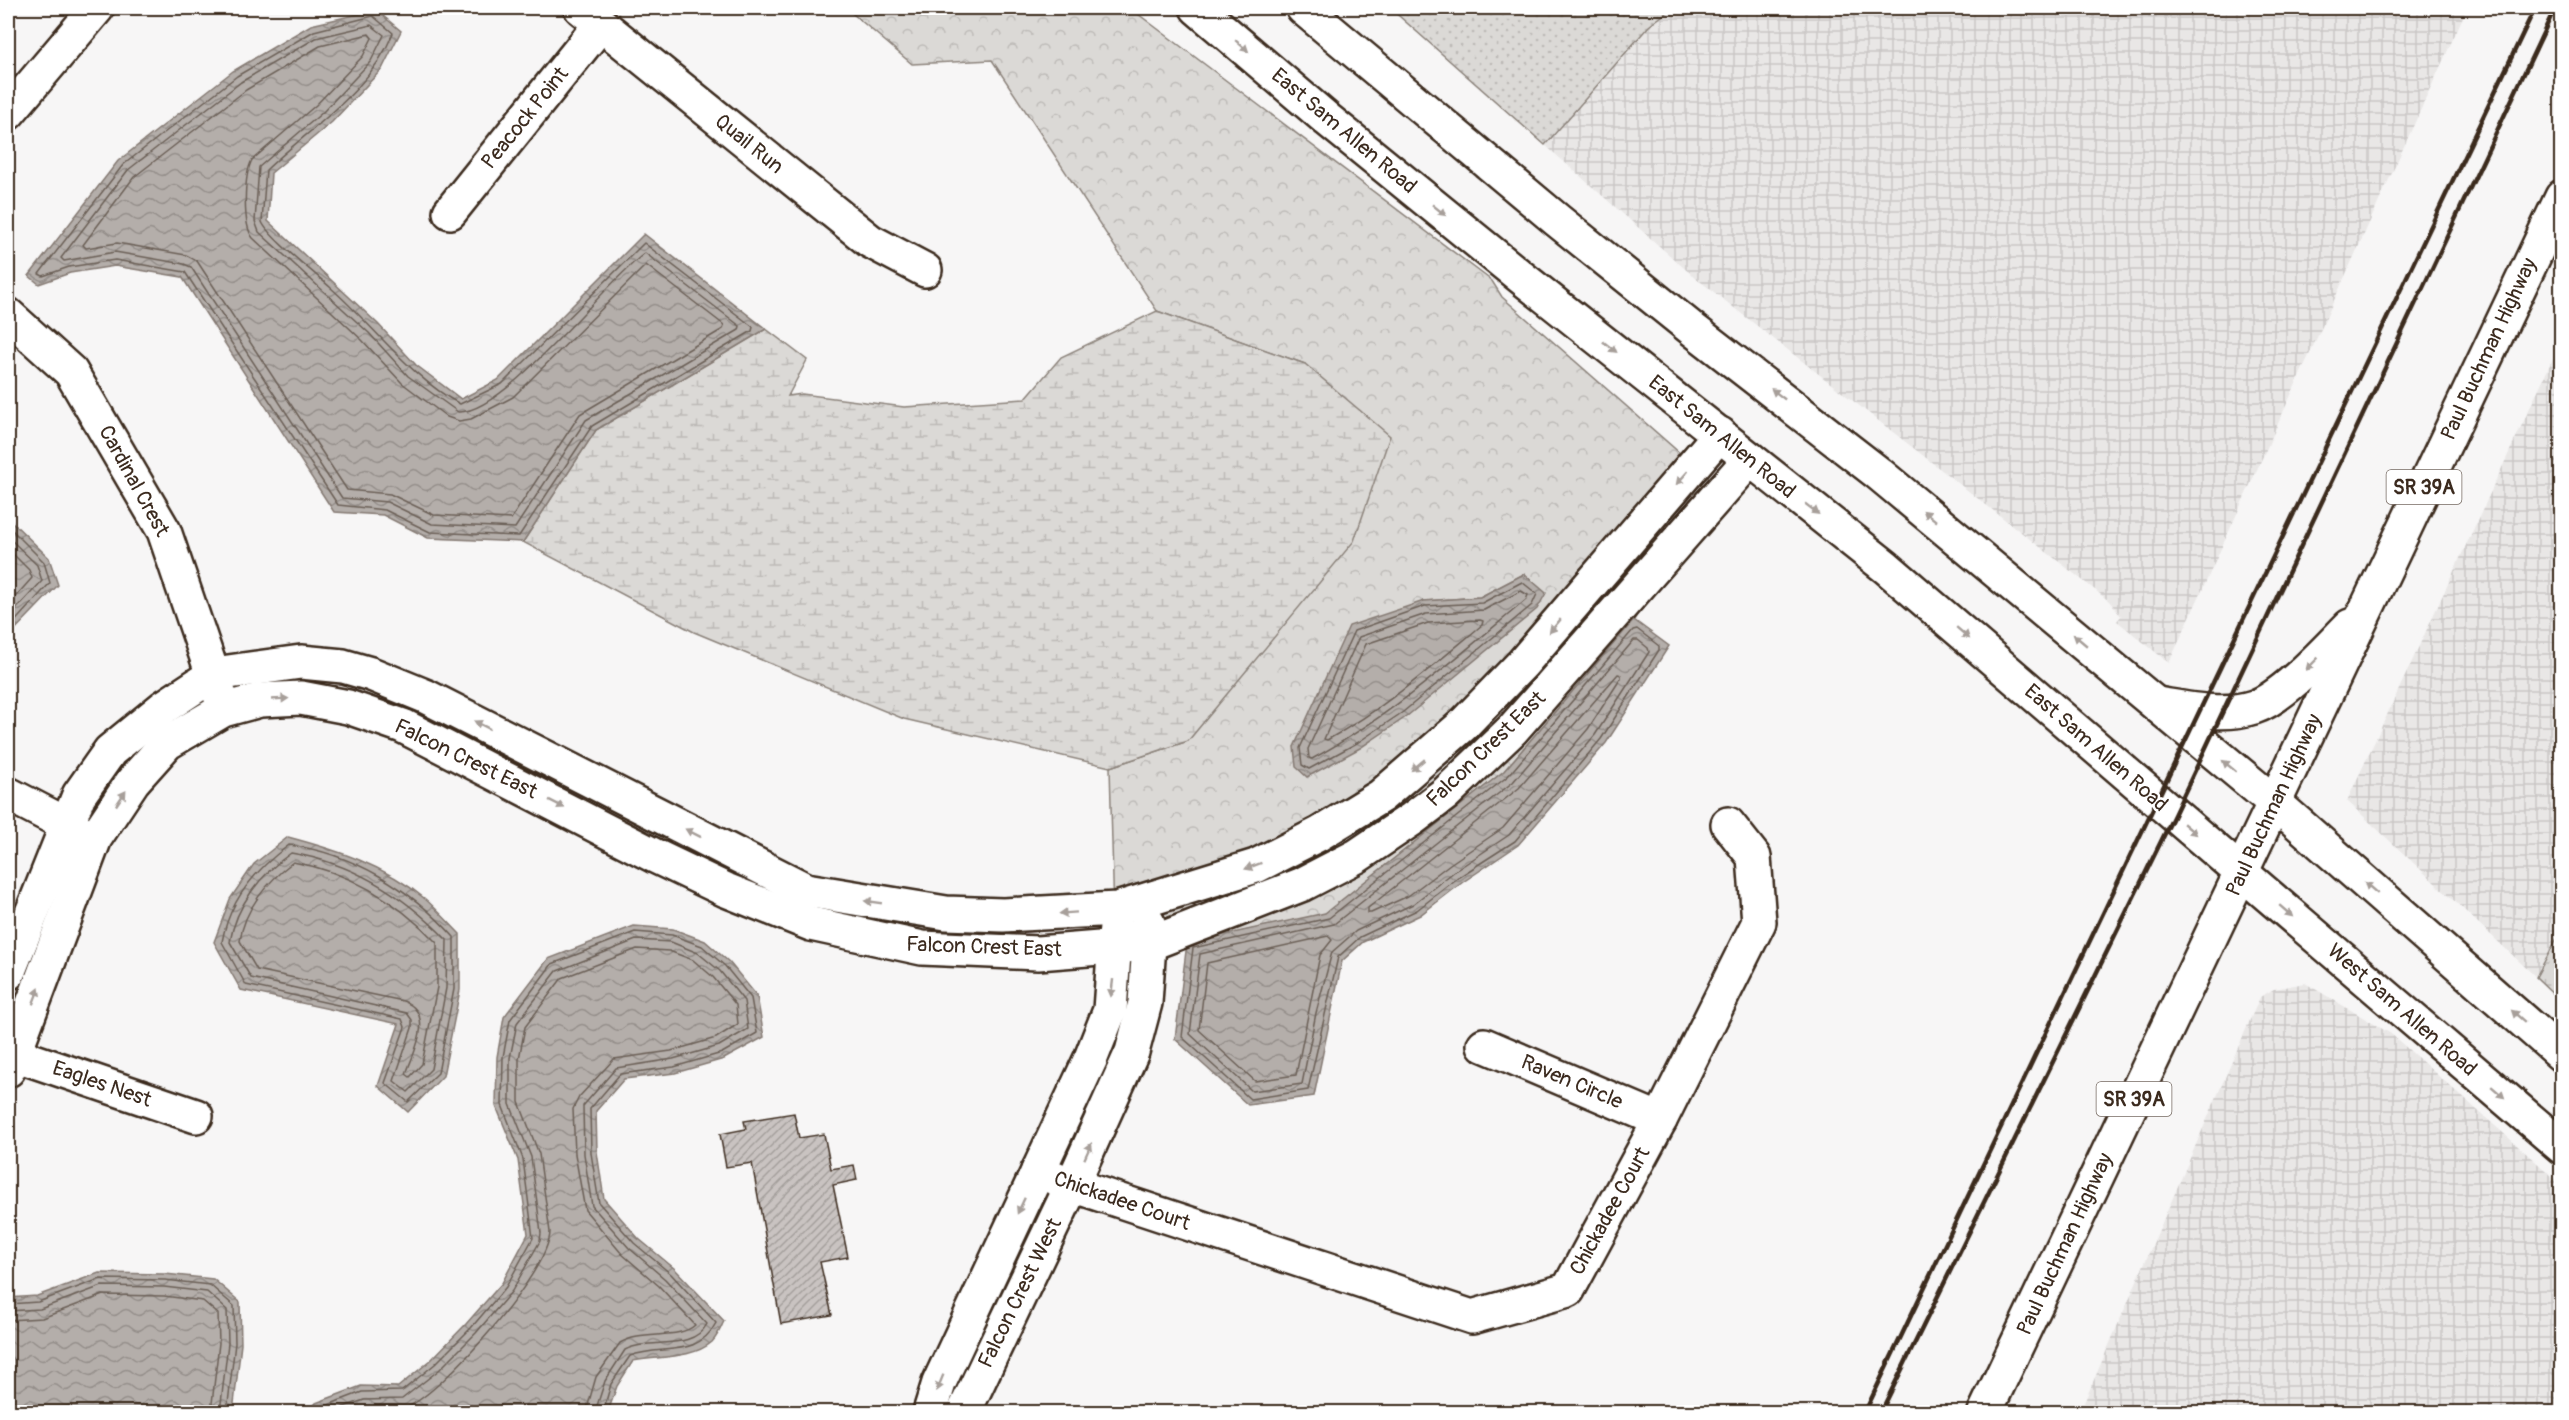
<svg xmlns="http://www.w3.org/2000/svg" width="2569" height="1420" viewBox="0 0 2569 1420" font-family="Pangolin,sans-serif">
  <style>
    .industrial { fill: url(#industrial-grid) }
    .grass { fill: url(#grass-dots); stroke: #8b827a; stroke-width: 1.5 }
    .forest { fill: url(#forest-crowns); stroke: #8b827a; stroke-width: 1.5; fill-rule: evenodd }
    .wetland { fill: url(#wetland-marsh); stroke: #8b827a; stroke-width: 1.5 }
    .water { fill: url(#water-waves); stroke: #847972; stroke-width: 1.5 }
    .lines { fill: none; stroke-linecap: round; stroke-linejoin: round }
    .shore { stroke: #6b5f56; stroke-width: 1.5 }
    .building { fill: url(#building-hatch); stroke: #3b2a1e; stroke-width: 1.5 }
    .minor-casing { stroke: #3b2a1e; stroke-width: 38 }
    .major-casing { stroke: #3b2a1e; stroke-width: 38 }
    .minor { stroke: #fff; stroke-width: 33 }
    .major { stroke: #fff; stroke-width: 33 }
    .rail { stroke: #3b2a1e; stroke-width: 4.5 }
    .oneway { fill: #a79f9a }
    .labels { text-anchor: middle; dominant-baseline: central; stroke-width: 5; stroke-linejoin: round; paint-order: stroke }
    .shield { fill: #fff; stroke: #766a62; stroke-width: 1.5 }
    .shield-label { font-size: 20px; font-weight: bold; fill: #3b2a1e }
    .street-label { font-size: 21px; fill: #3b2a1e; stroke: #fff }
  </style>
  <defs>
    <pattern id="industrial-grid" width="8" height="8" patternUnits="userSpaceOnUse" patternTransform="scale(1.5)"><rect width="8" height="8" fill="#e9e7e6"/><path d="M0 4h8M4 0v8" fill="none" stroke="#c9c6c5"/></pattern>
    <pattern id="grass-dots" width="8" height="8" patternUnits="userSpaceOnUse" patternTransform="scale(1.5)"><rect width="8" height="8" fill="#dbd9d6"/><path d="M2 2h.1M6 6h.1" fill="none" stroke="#bdbab7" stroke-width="1.8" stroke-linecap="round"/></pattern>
    <pattern id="forest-crowns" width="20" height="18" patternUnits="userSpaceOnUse" patternTransform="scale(1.5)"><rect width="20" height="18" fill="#dbd9d6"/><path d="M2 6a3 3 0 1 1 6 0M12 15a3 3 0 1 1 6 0" fill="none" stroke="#bdbab7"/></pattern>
    <pattern id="wetland-marsh" width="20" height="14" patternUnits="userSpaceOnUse" patternTransform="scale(1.5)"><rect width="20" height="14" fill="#dbd9d6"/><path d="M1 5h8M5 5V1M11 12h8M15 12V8" fill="none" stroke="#bdbab7"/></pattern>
    <pattern id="water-waves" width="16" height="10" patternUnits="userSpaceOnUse" patternTransform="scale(1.5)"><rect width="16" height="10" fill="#b4aeaa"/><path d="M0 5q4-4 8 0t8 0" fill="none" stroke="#948e8a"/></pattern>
    <pattern id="building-hatch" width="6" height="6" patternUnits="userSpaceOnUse" patternTransform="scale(1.5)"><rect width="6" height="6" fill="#c9c3c1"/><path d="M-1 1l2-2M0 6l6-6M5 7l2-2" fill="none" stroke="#a49f9c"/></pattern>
  </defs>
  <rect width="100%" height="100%" fill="#f7f6f6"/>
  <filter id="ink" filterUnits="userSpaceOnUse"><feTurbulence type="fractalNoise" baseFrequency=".0167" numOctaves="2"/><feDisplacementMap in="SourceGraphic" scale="12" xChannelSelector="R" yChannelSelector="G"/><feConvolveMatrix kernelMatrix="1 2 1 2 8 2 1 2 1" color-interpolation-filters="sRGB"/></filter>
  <g filter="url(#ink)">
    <!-- industrial -->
    <g class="industrial">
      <polygon points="1672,8 2467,8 2169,663 2117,621 2121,616 2109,601 1692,275 1545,145 1649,26"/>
      <polygon points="2561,341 2562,931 2536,977 2347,801"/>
      <polygon points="2305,983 2391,1034 2561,1184 2561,1412 2080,1412 2260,997 2274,989"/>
    </g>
    <!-- grass -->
    <polygon class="grass" points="1390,8 1672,8 1649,26 1545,145"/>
    <!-- forest -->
    <path class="forest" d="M846,8H1130L1492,281L1502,297L1715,484L1634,620L1504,771L1325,914L1187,943L1114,917L1110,767L1188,741L1305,364L1157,311L992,60L912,64ZM1524,574L1294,747L1424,601L1480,597Z"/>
    <!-- wetland -->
    <g class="wetland">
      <polygon points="1157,311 1305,364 1390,436 1354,541 1188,741 1110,767 904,719 694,632 523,542 596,430 766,329 807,360 788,396 802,394 904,407 1025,399 1061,357"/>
      <polygon points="2561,931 2561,1001 2536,977"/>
    </g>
    <!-- water -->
    <g class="water">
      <polygon points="376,10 401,31 382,69 332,122 271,173 268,221 378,324 416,365 461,399 498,380 644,234 766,329 596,430 523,542 428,538 383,515 334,512 182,277 115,266 70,273 39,284 29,276 118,161 233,71 311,25"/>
      <polygon points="8,518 49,558 58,585 9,636"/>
      <polygon points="1524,574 1546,593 1537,609 1406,717 1360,748 1307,777 1296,767 1294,747 1349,626 1424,601 1480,597"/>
      <polygon points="1634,620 1669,646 1606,743 1518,845 1463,882 1420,915 1363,942 1342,961 1314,1096 1248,1105 1175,1039 1187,943 1325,913 1504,771"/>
      <path d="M288,837C337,850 384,865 424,898C437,909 448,922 460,934V990L443,1076L408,1112L378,1086L399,1024L241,990L214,942L230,899L254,864Z"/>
      <path d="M634,926L673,929L705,941L729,962L757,996L764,1037L724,1059L675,1073L624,1079L596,1111L597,1152L604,1199L639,1239L675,1269L724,1321C721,1328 717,1337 712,1342C693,1359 657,1356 633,1361L617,1386L608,1412H308L316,1403L361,1386L398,1387L431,1360L466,1324L502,1283L528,1234L518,1160L496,1106L497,1057L504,1017L548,959Z"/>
      <polygon points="99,1273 165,1274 213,1279 240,1302 241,1344 233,1412 8,1412 8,1298 37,1296"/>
    </g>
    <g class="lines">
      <!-- shore -->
      <g class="shore">
        <path d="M373,16L393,33C370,92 310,128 266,170L262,222C269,238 316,274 331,288C371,323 413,380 460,404L502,384L644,243L753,327L752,331L592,426L519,536L430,532L385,510L338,505L185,272L115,260L69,267L43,276L39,274L123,165L237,76L314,31Z"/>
        <path d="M371,25L384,35L371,61L323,112L259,167L255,221L259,232L369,333L408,376L458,412C506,413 603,284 645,253L740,326L739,330L586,420L515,528L432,524L387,502L342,498L191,267L184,264L115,252L64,261L61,258L128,170L241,82L316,38Z"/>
        <path d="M369,34L372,38L363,56L316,105L252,160C244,175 242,225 253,238L362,340L402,383L447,417L459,421L471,419L513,397L646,265L724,325L723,329L580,414L511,519L434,515L390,494L347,490L197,261L186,255L117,243L86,248L83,245L134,177L246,90L320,46Z"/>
        <polyline points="8,526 44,562 50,583 8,629"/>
        <polyline points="8,537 37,565 42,581 8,618"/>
        <polyline points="8,549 29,570 32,578 8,605"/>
        <polygon points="1522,582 1537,594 1532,605 1403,712 1357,743 1309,769 1302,765 1300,748 1354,631 1425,606 1482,603"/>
        <path d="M1521,591L1528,595L1526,600C1457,657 1391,716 1312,759L1309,758L1308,749L1359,637L1426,614L1484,610Z"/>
        <path d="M1480,620L1483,621L1482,625C1433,666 1384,709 1327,740L1324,739L1366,644L1428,623Z"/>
        <polygon points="1637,629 1659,646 1659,650 1601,739 1515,841 1459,877 1417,910 1360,937 1338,957 1308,1090 1250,1099 1182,1037 1193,948 1329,918 1508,776 1633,630"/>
        <polygon points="1634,640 1638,640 1648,648 1649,652 1595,735 1509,835 1455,871 1413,904 1356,931 1332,952 1316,1013 1302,1084 1252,1091 1190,1034 1200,954 1334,924 1513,782"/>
        <polygon points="1618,674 1621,675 1621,678 1588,729 1503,828 1450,864 1408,896 1371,913 1368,913 1368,908 1519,788"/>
        <path d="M289,845C353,853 411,889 454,937V989L438,1073L408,1102L385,1083L405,1027L402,1019L246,985L222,942C229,901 256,869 289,845Z"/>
        <path d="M291,853C353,863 404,895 447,940L446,988L431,1069L408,1092L394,1081L412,1028V1020L407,1013L251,978L230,942C236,905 261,874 291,853Z"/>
        <path d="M293,862C350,872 398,902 437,943V987L422,1064L410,1077L406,1074C414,1051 436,1013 403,1001L257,970L240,941C244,909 268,881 293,862Z"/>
        <polygon points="1328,936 1332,940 1320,955 1296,1075 1255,1081 1199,1030 1207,963"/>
        <polyline points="8,1304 38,1302 100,1279 165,1280 210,1285 234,1306 235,1343 227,1412"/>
        <polyline points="8,1311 40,1309 102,1286 164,1287 207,1292 227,1310 228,1343 220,1412"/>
        <polyline points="8,1320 42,1318 103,1295 164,1296 203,1301 218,1314 219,1343 211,1412"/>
        <path d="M316,1412L320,1408L362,1392L402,1391L435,1364L471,1328L506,1287L533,1238L523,1159L502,1105L503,1057L510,1020L552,964L635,932L672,935L702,946L725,966L751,998L757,1033L722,1053L674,1067L620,1074L590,1109L591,1153L599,1203L634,1243L671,1274L716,1323C697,1359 663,1344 630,1356L611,1384L603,1412"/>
        <path d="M329,1412L364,1400L402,1399L439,1370L476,1333L512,1291L540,1241L541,1233L531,1157L510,1104V1058L517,1023L557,971L636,940L671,942L698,953L720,971L744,1001L748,1029L719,1046L673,1059L616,1068L583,1106L584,1154L592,1206L629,1248L665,1279L707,1324C692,1352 650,1337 625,1350L605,1381L595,1412"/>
        <path d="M355,1412C372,1406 389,1414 405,1408C442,1394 549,1272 550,1232L539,1154L519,1102V1059L525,1027L562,978L637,949L669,951L693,960L713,977L736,1005L738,1024L716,1038L671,1051L614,1059L579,1097L573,1109L575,1154L585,1210L622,1254L659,1286L695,1325C679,1340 641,1330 620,1343L596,1377L586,1412"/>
      </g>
    </g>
    <!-- building -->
    <polygon class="building" points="794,1113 799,1138 824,1134 831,1169 854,1165 857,1180 833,1185 848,1257 820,1262 832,1315 781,1324 752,1163 726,1167 720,1134 746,1129 744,1121"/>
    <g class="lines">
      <defs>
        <g id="minor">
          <polyline points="581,8 870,241 925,270"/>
          <polyline points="8,113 97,8"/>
          <polyline points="450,212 600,25"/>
          <polyline points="8,315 71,372 164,531 219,693"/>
          <polyline points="8,794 85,834"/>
          <polyline points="2275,803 2562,1055"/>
          <polyline points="2242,873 2562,1147"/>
          <polyline points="8,973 79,795 110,751 164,707 214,674 301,662 343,666 371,674 425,696 806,890 946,913 1003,915 1117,909 1256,866 1319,834 1381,796 1462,726 1523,663 1720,434"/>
          <polyline points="1484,1045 1660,1120"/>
          <polyline points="8,1052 196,1116"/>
          <polyline points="8,1070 95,838 133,781 167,743 223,710 260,700 301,698 348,707 403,726 655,856 726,890 811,924 922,948 1038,953 1149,944 1303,884 1357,856 1412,819 1445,794 1512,730 1750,459"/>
          <polyline points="1038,1171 1072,1185 1472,1317 1568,1290 1660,1120 1759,922 1754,857 1728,824"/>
          <polyline points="930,1412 939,1383 1091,1058 1110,1010 1116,926"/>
          <polyline points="964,1412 1072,1185 1132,1052 1145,1003 1149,944 1148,923"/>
        </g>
        <g id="major">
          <polyline points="1197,8 1328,120 1521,277 1886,567 2242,873"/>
          <polyline points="1303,8 1557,220 1691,328 1878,473 2275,803"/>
          <path d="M2157,704C2188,709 2223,717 2254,707C2284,697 2327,649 2350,626"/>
          <polyline points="1985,1412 2562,197"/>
        </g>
      </defs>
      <!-- minor casing -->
      <use href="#minor" class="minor-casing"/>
      <!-- major casing -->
      <use href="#major" class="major-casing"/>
      <!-- minor -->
      <use href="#minor" class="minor"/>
      <!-- major -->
      <use href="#major" class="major"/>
      <!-- rail -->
      <g class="rail">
        <polyline points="1865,1412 2535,8"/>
        <polyline points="1881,1412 2174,815 2555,8"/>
      </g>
    </g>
    <!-- one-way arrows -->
    <defs><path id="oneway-solid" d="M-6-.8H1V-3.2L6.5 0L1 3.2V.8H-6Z" transform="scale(1.5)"/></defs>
    <g class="oneway">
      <use href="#oneway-solid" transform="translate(1242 46) rotate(41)"/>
      <use href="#oneway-solid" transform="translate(1439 210) rotate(39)"/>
      <use href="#oneway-solid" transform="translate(1610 347) rotate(38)"/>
      <use href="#oneway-solid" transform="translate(1778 394) rotate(-142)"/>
      <use href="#oneway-solid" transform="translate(1682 478) rotate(131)"/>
      <use href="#oneway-solid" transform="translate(1812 509) rotate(38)"/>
      <use href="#oneway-solid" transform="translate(1930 516) rotate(-141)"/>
      <use href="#oneway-solid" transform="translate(1555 626) rotate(130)"/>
      <use href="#oneway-solid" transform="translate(1963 633) rotate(41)"/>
      <use href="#oneway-solid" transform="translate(2080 640) rotate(-140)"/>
      <use href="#oneway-solid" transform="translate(2312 664) rotate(135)"/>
      <use href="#oneway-solid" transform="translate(280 699) rotate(-3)"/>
      <use href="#oneway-solid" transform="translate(482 725) rotate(-153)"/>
      <use href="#oneway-solid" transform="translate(1418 765) rotate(140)"/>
      <use href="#oneway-solid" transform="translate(2229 766) rotate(-141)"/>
      <use href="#oneway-solid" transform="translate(121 798) rotate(-56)"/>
      <use href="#oneway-solid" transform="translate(557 804) rotate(27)"/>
      <use href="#oneway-solid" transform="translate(2190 829) rotate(40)"/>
      <use href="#oneway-solid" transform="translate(693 833) rotate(-153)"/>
      <use href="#oneway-solid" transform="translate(1253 866) rotate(159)"/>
      <use href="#oneway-solid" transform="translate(2371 888) rotate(-139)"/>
      <use href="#oneway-solid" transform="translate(873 902) rotate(-172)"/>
      <use href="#oneway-solid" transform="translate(2286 911) rotate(41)"/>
      <use href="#oneway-solid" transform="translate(1068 913) rotate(176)"/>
      <use href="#oneway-solid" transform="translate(1112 988) rotate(97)"/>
      <use href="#oneway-solid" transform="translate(36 996) rotate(-69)"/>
      <use href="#oneway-solid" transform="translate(2518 1016) rotate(-139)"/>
      <use href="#oneway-solid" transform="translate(2498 1092) rotate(41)"/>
      <use href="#oneway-solid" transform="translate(1088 1151) rotate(-66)"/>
      <use href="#oneway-solid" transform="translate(1021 1206) rotate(115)"/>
      <use href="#oneway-solid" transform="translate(940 1383) rotate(112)"/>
    </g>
  </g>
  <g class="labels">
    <!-- shield labels -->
    <g class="shield">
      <rect x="2386.5" y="470" width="75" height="34" rx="4.5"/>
      <rect x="2096.5" y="1082" width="75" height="34" rx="4.5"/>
    </g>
    <g class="shield-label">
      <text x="2424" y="487">SR 39A</text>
      <text x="2134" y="1099">SR 39A</text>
    </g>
    <!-- street labels -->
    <g class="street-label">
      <text transform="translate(525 118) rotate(-51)">Peacock Point</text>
      <text transform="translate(1344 131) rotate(40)">East Sam Allen Road</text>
      <text transform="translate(749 144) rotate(39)">Quail Run</text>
      <text transform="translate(2489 349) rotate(-65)">Paul Buchman Highway</text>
      <text transform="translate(1722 437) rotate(39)">East Sam Allen Road</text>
      <text transform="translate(134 481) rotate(61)">Cardinal Crest</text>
      <text transform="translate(2096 748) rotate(41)">East Sam Allen Road</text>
      <text transform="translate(1486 749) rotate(-44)">Falcon Crest East</text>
      <text transform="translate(466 759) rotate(26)">Falcon Crest East</text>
      <text transform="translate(2274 805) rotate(-65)">Paul Buchman Highway</text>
      <text transform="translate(984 947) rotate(2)">Falcon Crest East</text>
      <text transform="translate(2402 1010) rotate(41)">West Sam Allen Road</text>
      <text transform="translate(1572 1082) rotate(23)">Raven Circle</text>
      <text transform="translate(102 1084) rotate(19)">Eagles Nest</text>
      <text transform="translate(1122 1201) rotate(19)">Chickadee Court</text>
      <text transform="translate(1610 1211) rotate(-61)">Chickadee Court</text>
      <text transform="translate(2065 1244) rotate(-65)">Paul Buchman Highway</text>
      <text transform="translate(1020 1293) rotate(-64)">Falcon Crest West</text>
    </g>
  </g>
  <!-- margin -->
  <rect width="2569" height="1420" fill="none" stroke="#fff" stroke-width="30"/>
  <rect x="15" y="15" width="2539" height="1390" fill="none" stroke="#3b2a1e" stroke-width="2" filter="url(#ink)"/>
</svg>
